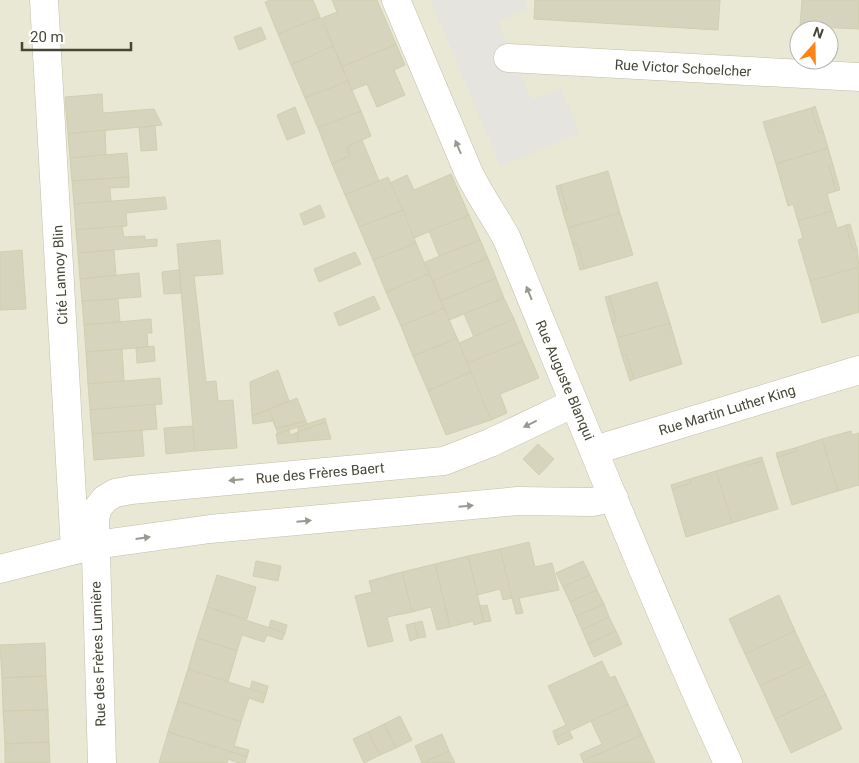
<svg xmlns="http://www.w3.org/2000/svg" width="859" height="763" viewBox="0 0 859 763" font-family="Roboto,sans-serif">
  <style>
    .residential { fill: #e8e8d5; fill-rule: evenodd }
    .parking { fill: #e5e4df }
    .building { fill: #d6d4bc; stroke: #d1cfaf }
    .lines { fill: none; stroke-linecap: round; stroke-linejoin: round }
    .minor-casing { stroke: #c0bfa9; stroke-width: 29 }
    .minor { stroke: #fff; stroke-width: 28 }
    .oneway { fill: #9a9990 }
    .labels { text-anchor: middle; dominant-baseline: central; stroke-width: 4; stroke-linejoin: round; paint-order: stroke }
    .street-label { font-size: 14px; fill: #474636; stroke: #fff }
  </style>
  <rect width="100%" height="100%" fill="#f4f4e7"/>
  <!-- residential -->
  <path class="residential" d="M0,0H859V763H0ZM799,30H829V60H799Z"/>
  <!-- parking -->
  <polygon class="parking" points="431,0 525,0 528,8 498,21 532,100 561,88 579,133 500,166"/>
  <!-- building -->
  <g class="building">
    <polygon points="270,0 313,0 320,17 278,34 265,2"/>
    <polygon points="332,0 377,0 396,44 342,67 322,18 337,12"/>
    <polygon points="535,0 720,0 718,30 534,19"/>
    <polygon points="802,0 859,0 859,29 800,26"/>
    <polygon points="320,17 333,46 291,65 278,34"/>
    <polygon points="261,27 266,39 239,50 234,37"/>
    <polygon points="396,44 405,65 394,70 405,95 377,107 367,84 352,90 342,67"/>
    <polygon points="333,46 348,81 305,98 291,65"/>
    <polygon points="348,81 361,111 318,128 305,98"/>
    <polygon points="102,94 103,113 154,109 162,125 68,134 65,97"/>
    <polygon points="815,106 823,131 819,133 811,108"/>
    <polygon points="295,107 305,133 287,140 277,115"/>
    <polygon points="811,108 819,133 823,131 828,148 776,164 763,122"/>
    <polygon points="361,111 371,136 347,147 350,156 332,164 318,128"/>
    <polygon points="155,126 157,150 141,151 139,128"/>
    <polygon points="105,130 106,155 70,158 68,134"/>
    <polygon points="362,140 379,181 345,195 332,164 350,156 347,147"/>
    <polygon points="828,148 833,165 829,166 836,191 827,194 832,211 798,221 793,204 788,206 776,164"/>
    <polygon points="127,153 129,177 72,181 70,158"/>
    <polygon points="833,165 840,190 836,191 829,166"/>
    <polygon points="608,171 620,213 568,228 563,212 567,210 560,185"/>
    <polygon points="451,174 469,215 414,238 390,183 407,175 414,190"/>
    <polygon points="129,177 129,187 110,188 111,202 74,204 72,181"/>
    <polygon points="388,177 403,210 359,227 345,195"/>
    <polygon points="560,185 567,210 563,212 556,186"/>
    <polygon points="165,197 167,209 126,213 127,226 76,230 74,204"/>
    <polygon points="320,205 325,217 304,225 300,214"/>
    <polygon points="403,210 416,243 373,260 359,227"/>
    <polygon points="832,211 837,228 846,225 853,250 857,249 859,267 810,281 798,240 803,238 798,221"/>
    <polygon points="620,213 633,255 584,269 577,243 573,245 568,228"/>
    <polygon points="469,215 480,240 439,256 429,231"/>
    <polygon points="850,224 857,249 853,250 846,225"/>
    <polygon points="122,226 124,237 145,236 145,240 157,239 157,246 78,253 76,230"/>
    <polygon points="220,240 223,274 194,276 206,382 216,381 218,401 233,400 237,448 195,451 177,244"/>
    <polygon points="480,240 488,258 433,281 425,262"/>
    <polygon points="416,243 429,274 386,292 373,260"/>
    <polygon points="577,243 584,269 580,270 573,245"/>
    <polygon points="22,250 26,309 0,310 0,252"/>
    <polygon points="114,250 116,275 80,279 78,253"/>
    <polygon points="355,252 361,264 319,282 314,269"/>
    <polygon points="488,258 496,278 441,301 433,281"/>
    <polygon points="859,267 859,312 822,323 810,281"/>
    <polygon points="179,270 181,293 164,294 162,272"/>
    <polygon points="139,273 141,297 82,301 80,279"/>
    <polygon points="429,274 444,308 401,326 386,292"/>
    <polygon points="496,278 504,298 449,320 441,301"/>
    <polygon points="657,282 670,323 617,338 612,322 616,320 609,296"/>
    <polygon points="374,296 380,309 339,326 334,313"/>
    <polygon points="609,296 616,320 612,322 605,297"/>
    <polygon points="504,298 514,319 474,337 464,314"/>
    <polygon points="118,299 120,322 84,325 82,301"/>
    <polygon points="444,308 457,338 413,356 401,326"/>
    <polygon points="151,319 152,333 147,333 148,347 86,352 84,325"/>
    <polygon points="514,319 523,341 467,363 459,343"/>
    <polygon points="670,323 682,364 634,379 626,354 622,356 617,338"/>
    <polygon points="457,338 471,372 428,391 413,356"/>
    <polygon points="523,341 539,378 500,394 507,413 491,420 467,363"/>
    <polygon points="154,346 155,361 137,363 136,348"/>
    <polygon points="122,349 124,381 88,384 86,352"/>
    <polygon points="626,354 634,379 630,381 622,356"/>
    <polygon points="278,370 289,401 252,416 250,382"/>
    <polygon points="471,372 491,420 446,435 428,391"/>
    <polygon points="160,378 162,404 90,410 88,384"/>
    <polygon points="297,398 306,421 276,428 269,410"/>
    <polygon points="155,404 157,429 92,434 90,410"/>
    <polygon points="269,410 276,428 273,421 253,424 252,416"/>
    <polygon points="325,418 326,422 298,432 298,427"/>
    <polygon points="306,421 307,424 289,430 288,426"/>
    <polygon points="326,422 331,439 297,442 298,432"/>
    <polygon points="192,426 195,451 166,454 164,428"/>
    <polygon points="288,426 289,430 278,434 276,428"/>
    <polygon points="142,430 144,456 94,460 92,434"/>
    <polygon points="289,430 290,435 298,432 297,442 278,444 276,434"/>
    <polygon points="851,431 852,435 859,433 859,485 838,491 822,439"/>
    <polygon points="822,439 838,491 792,505 777,457 797,451 795,448"/>
    <polygon points="538,444 554,459 539,475 523,459"/>
    <polygon points="795,448 797,451 777,457 776,453"/>
    <polygon points="762,457 763,461 747,466 745,462"/>
    <polygon points="763,461 778,509 732,523 716,471 745,462 747,466"/>
    <polygon points="716,471 732,523 686,537 672,489 691,483 690,479"/>
    <polygon points="690,479 691,483 672,489 671,485"/>
    <polygon points="529,542 535,567 552,563 559,590 519,598 523,613 516,614 500,549"/>
    <polygon points="500,549 512,598 503,600 500,589 477,595 468,556"/>
    <polygon points="468,556 484,622 474,625 473,621 450,627 435,564"/>
    <polygon points="256,561 281,566 278,581 253,576"/>
    <polygon points="583,561 590,575 563,587 556,573"/>
    <polygon points="435,564 450,627 437,630 431,607 412,612 402,572"/>
    <polygon points="402,572 412,612 387,617 393,641 368,647 355,596 372,592 369,581"/>
    <polygon points="217,575 256,587 247,619 207,607"/>
    <polygon points="590,575 597,590 570,602 563,587"/>
    <polygon points="597,590 604,604 576,616 570,602"/>
    <polygon points="779,595 795,631 745,654 729,619"/>
    <polygon points="604,604 609,617 582,630 576,616"/>
    <polygon points="487,605 491,621 484,622 480,606"/>
    <polygon points="207,607 285,633 282,640 267,635 264,642 242,635 237,651 197,638"/>
    <polygon points="609,617 616,631 588,644 582,630"/>
    <polygon points="271,620 287,625 285,633 269,627"/>
    <polygon points="422,621 426,637 418,638 414,623"/>
    <polygon points="414,623 418,638 410,641 406,625"/>
    <polygon points="616,631 622,644 594,657 588,644"/>
    <polygon points="795,631 810,663 760,686 745,654"/>
    <polygon points="197,638 237,651 228,682 188,669"/>
    <polygon points="45,643 46,676 2,678 0,645"/>
    <polygon points="602,661 610,678 615,676 628,704 555,738 553,731 566,725 548,686"/>
    <polygon points="810,663 826,695 775,719 760,686"/>
    <polygon points="188,669 266,694 263,703 249,698 241,722 178,701"/>
    <polygon points="46,676 48,710 3,711 2,678"/>
    <polygon points="252,681 268,686 266,694 250,689"/>
    <polygon points="826,695 842,729 791,753 775,719"/>
    <polygon points="178,701 241,722 234,746 249,750 247,757 168,732"/>
    <polygon points="628,704 642,735 583,761 580,754 602,744 591,721"/>
    <polygon points="48,710 49,742 5,744 3,711"/>
    <polygon points="400,716 412,740 396,748 384,724"/>
    <polygon points="384,724 396,748 380,755 368,732"/>
    <polygon points="569,731 573,738 558,745 555,738"/>
    <polygon points="168,732 247,757 245,763 238,763 228,759 227,763 159,763"/>
    <polygon points="368,732 380,755 364,763 353,739"/>
    <polygon points="442,734 449,751 422,763 415,746"/>
    <polygon points="642,735 655,763 584,763 583,761"/>
    <polygon points="49,742 50,763 5,763 5,744"/>
    <polygon points="449,751 455,763 423,763"/>
  </g>
  <g class="lines">
    <defs>
      <g id="minor">
        <polyline points="44,0 75,550"/>
        <path d="M396,0L468,171C479,195 495,216 507,239C579,414 649,591 728,763"/>
        <polyline points="508,58 859,77"/>
        <polyline points="595,450 859,370"/>
        <polyline points="0,569 95,545 210,529 518,501 592,502 614,498"/>
        <polyline points="102,763 95,520 97,509 105,499 115,493 131,490 444,461 490,443 574,403"/>
      </g>
    </defs>
    <!-- minor casing -->
    <use href="#minor" class="minor-casing"/>
    <!-- minor -->
    <use href="#minor" class="minor"/>
  </g>
  <!-- one-way arrows -->
  <defs><path id="oneway-solid" d="M-6-.8H1V-3.2L6.5 0L1 3.2V.8H-6Z" transform="scale(1.25)"/></defs>
  <g class="oneway">
    <use href="#oneway-solid" transform="translate(458 147) rotate(-113)"/>
    <use href="#oneway-solid" transform="translate(529 293) rotate(-112)"/>
    <use href="#oneway-solid" transform="translate(530 424) rotate(154)"/>
    <use href="#oneway-solid" transform="translate(236 480) rotate(175)"/>
    <use href="#oneway-solid" transform="translate(466 506) rotate(-5)"/>
    <use href="#oneway-solid" transform="translate(304 521) rotate(-5)"/>
    <use href="#oneway-solid" transform="translate(143 538) rotate(-8)"/>
  </g>
  <g class="labels">
    <!-- street labels -->
    <g class="street-label">
      <text transform="translate(683 68) rotate(3)">Rue Victor Schoelcher</text>
      <text transform="translate(60 275) rotate(-93)">Cité Lannoy Blin</text>
      <text transform="translate(565 380) rotate(67)">Rue Auguste Blanqui</text>
      <text transform="translate(727 410) rotate(-17)">Rue Martin Luther King</text>
      <text transform="translate(320 473) rotate(-5)">Rue des Frères Baert</text>
      <text transform="translate(98 654) rotate(-92)">Rue des Frères Lumière</text>
    </g>
  </g>
  <!-- north arrow -->
  <g transform="translate(814 45) rotate(20)"><circle r="24" fill="#ffffff" stroke="#b5b5af"/>
  <path d="M0-4L9 19L0 12L-9 19Z" fill="#fe8414"/>
  <text y="-8" font-size="14" font-weight="bold" text-anchor="middle" fill="#474636">N</text>
  </g>
  <!-- scale -->
  <path d="M22 42v8h109v-8" fill="none" stroke="#474636" stroke-width="2.5"/>
  <text x="30" y="42" font-size="15" fill="#474636" stroke="#ffffff" stroke-width="4" paint-order="stroke">20 m</text>
</svg>
